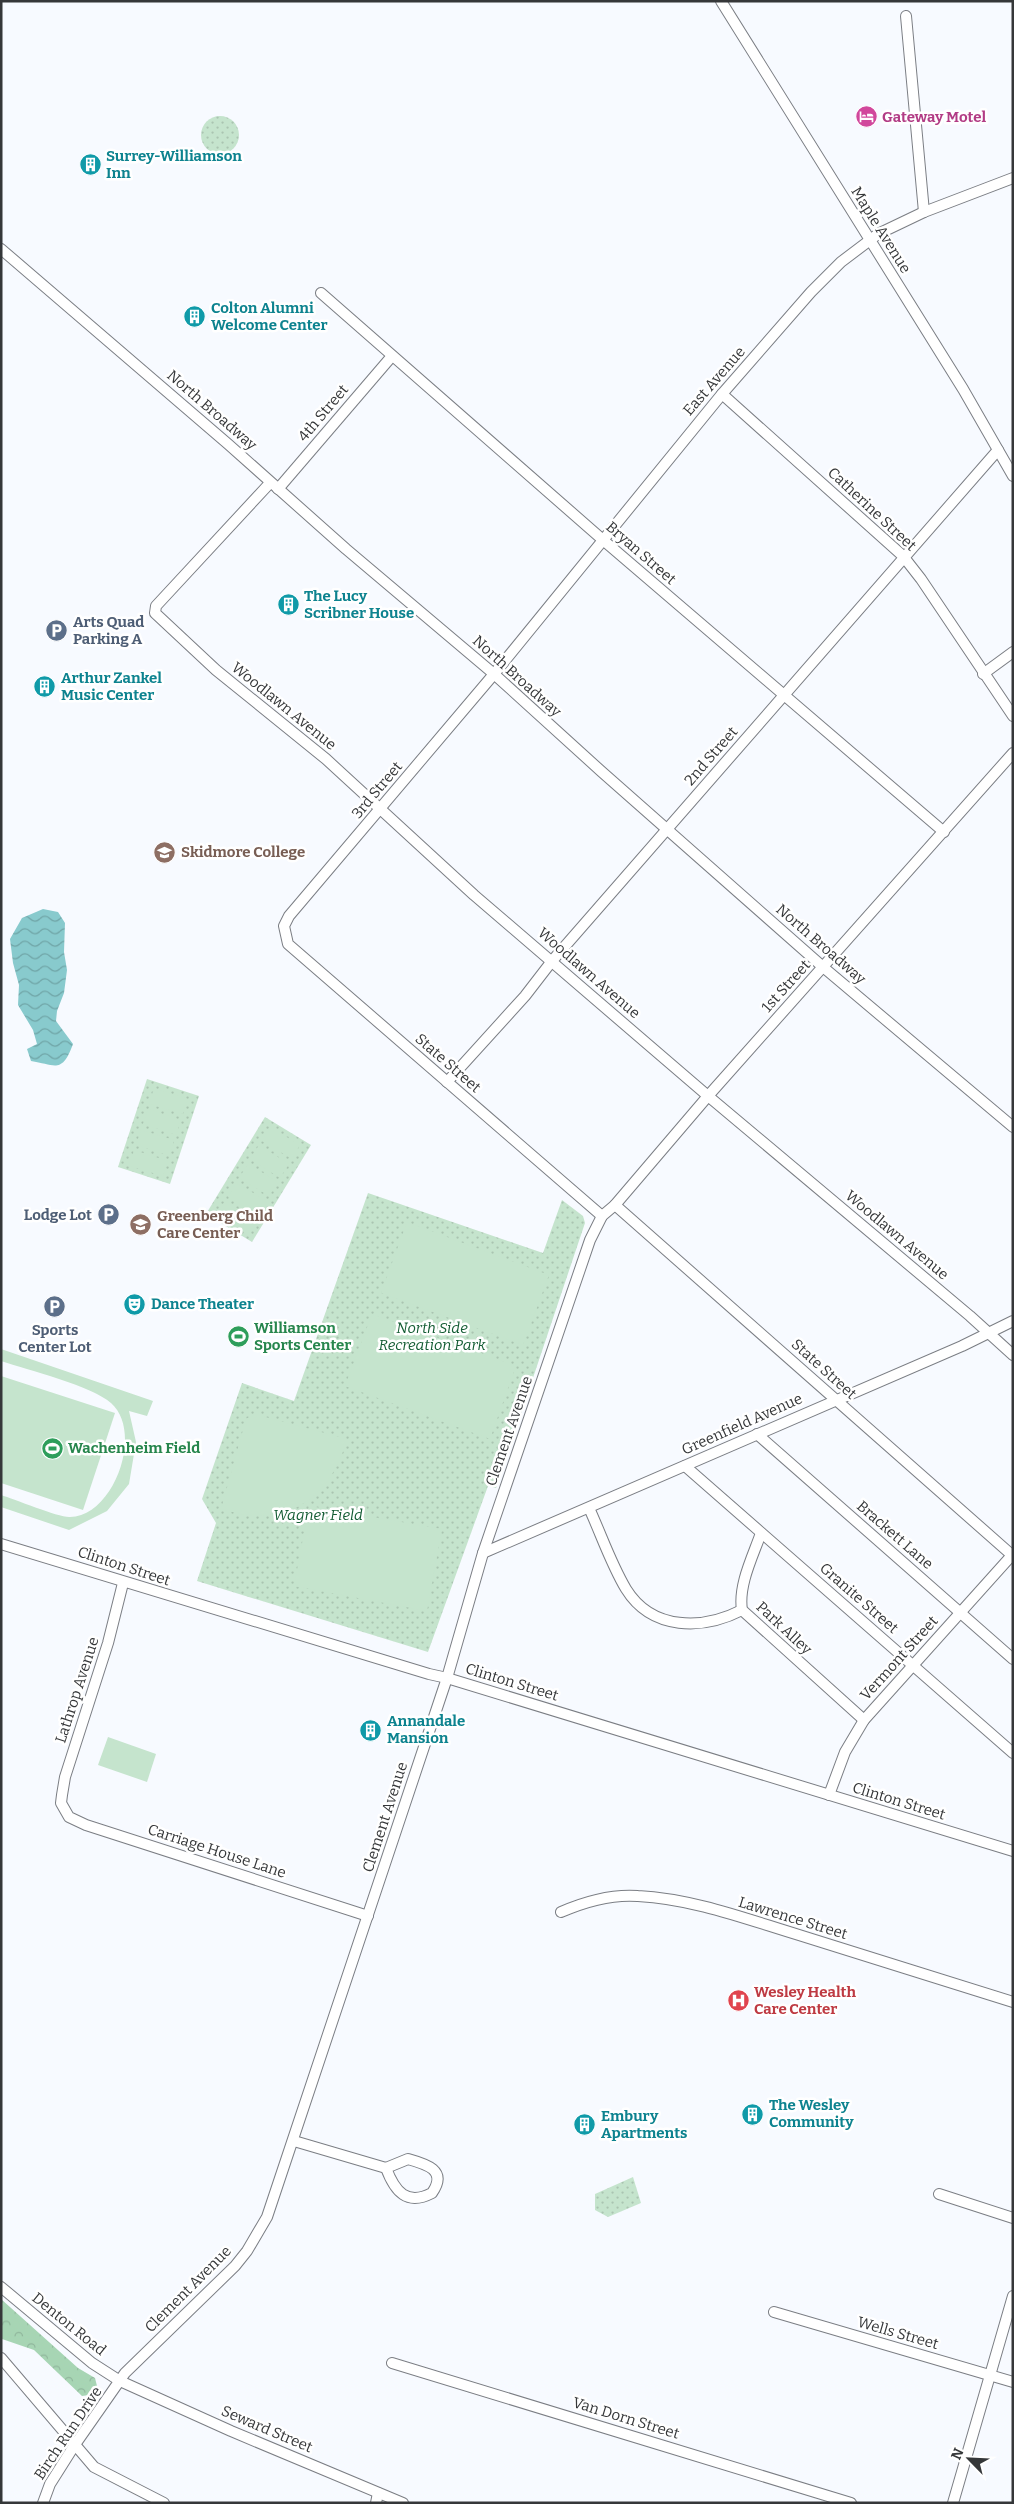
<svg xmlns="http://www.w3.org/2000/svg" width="1014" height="2504" viewBox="0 0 1014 2504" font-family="Bitter,serif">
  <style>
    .forest { fill: url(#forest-crowns) }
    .park { fill: url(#park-dots) }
    .pitch { fill: #c5e4cd }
    .water { fill: url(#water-waves) }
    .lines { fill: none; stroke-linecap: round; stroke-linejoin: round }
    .minor-casing { stroke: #7b7e84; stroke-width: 12 }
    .minor { stroke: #fff; stroke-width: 10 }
    .labels { text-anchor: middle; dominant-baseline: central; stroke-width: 5; stroke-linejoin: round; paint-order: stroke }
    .hotel-label { font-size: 15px; font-weight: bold; fill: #b23c85; stroke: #fff; text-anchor: start }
    .culture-label { font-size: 15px; font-weight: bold; fill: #0d838f; stroke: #fff; text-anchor: start }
    .street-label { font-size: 15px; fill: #353739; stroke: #fff }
    .service-label { font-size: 15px; font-weight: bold; fill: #4e5e75; stroke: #fff; text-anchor: start }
    .education-label { font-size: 15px; font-weight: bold; fill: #785e54; stroke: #fff; text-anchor: start }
    .leisure-label { font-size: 15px; font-weight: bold; fill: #27864d; stroke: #fff; text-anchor: start }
    .park-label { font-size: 15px; font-style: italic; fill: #135c33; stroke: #fff }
    .health-label { font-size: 15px; font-weight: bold; fill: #be3a42; stroke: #fff; text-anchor: start }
  </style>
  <defs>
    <pattern id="forest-crowns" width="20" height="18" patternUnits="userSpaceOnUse" patternTransform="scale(1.25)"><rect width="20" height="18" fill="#a7d5b4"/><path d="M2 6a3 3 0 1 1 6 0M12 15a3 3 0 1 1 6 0" fill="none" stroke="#90b79c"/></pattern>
    <pattern id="park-dots" width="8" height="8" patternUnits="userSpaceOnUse" patternTransform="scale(1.25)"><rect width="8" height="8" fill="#c5e4cd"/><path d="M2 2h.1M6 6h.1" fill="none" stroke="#aac4b1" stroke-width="1.8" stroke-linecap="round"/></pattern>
    <pattern id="water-waves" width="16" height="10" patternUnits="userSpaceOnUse" patternTransform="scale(1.25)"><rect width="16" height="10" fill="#88cacd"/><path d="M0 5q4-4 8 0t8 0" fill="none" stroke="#70a5a7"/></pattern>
  </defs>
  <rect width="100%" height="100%" fill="#f7faff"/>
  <!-- forest -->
  <polygon class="forest" points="1,2299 78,2368 95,2378 97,2386 89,2395 82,2396 34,2350 2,2339"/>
  <!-- park -->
  <g class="park">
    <circle cx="220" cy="135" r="19"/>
    <polygon points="147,1079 199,1096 170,1184 118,1167"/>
    <polygon points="265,1117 311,1145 252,1242 206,1214"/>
    <polygon points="368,1193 543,1253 562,1200 583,1216 585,1223 496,1488 488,1486 428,1652 197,1581 216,1523 202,1499 242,1383 294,1401"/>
    <polygon points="633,2177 641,2203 608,2217 595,2210 595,2194"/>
  </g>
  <!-- pitch -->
  <g class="pitch">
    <polygon points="154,1088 188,1099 183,1114 149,1104"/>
    <polygon points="148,1109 181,1120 176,1135 143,1124"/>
    <polygon points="270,1127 300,1145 292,1159 262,1141"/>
    <polygon points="141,1130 174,1140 170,1156 136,1145"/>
    <polygon points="259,1145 289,1164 280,1178 250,1159"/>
    <polygon points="134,1150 168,1161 163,1176 129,1166"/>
    <polygon points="248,1164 278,1182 269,1196 239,1178"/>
    <polygon points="236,1183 267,1201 258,1215 228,1197"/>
    <polygon points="225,1201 255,1219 247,1233 217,1215"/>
    <polygon points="407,1222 549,1275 523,1345 381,1293"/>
    <polygon points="372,1314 516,1366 490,1439 345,1386"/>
    <path d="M1,1349L153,1401L147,1416L129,1411L136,1442L129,1484L107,1511L69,1530L1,1507V1495C14,1499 60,1518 70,1517C114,1516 144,1432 111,1403C92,1386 28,1370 1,1361Z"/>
    <polygon points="1,1376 115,1413 83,1510 1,1483"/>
    <path d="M254,1414L347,1439C334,1487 300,1521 248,1515C239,1514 230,1511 221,1509L246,1419Z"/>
    <polygon points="309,1506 442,1529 427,1611 294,1586"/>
    <polygon points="108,1737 156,1754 147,1782 98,1765"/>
  </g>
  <!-- water -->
  <path class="water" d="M43,909L58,912L65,923L64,952L67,970L64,993L57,1011L56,1021L73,1044C62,1074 56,1065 31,1061L27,1049L37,1044L33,1030L18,1005L19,985L13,963L10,939L22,918Z"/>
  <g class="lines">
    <defs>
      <g id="minor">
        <polyline points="721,1 963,389 1013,476"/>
        <polyline points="906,16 924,212"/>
        <polyline points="1,249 228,444 346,549 494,674 602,772 823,967 1013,1127"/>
        <polyline points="321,293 603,540 944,832"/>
        <polyline points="722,394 903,556 921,579 1013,716"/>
        <polyline points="270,483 156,606 155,613 216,670 326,759 474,895 708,1096 970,1316 1013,1355"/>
        <polyline points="278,489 392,356"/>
        <polyline points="983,674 1013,652"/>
        <polyline points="447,1082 525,996 552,961 998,450"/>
        <polyline points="615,1205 1013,1556"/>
        <polyline points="602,1216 288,944 284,926 289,916 494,674 722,394 811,292 841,262 878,234 924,212 1013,178"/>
        <polyline points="757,1434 1013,1659"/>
        <polyline points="685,1466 1013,1753"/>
        <path d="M589,1508C601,1534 611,1564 626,1589C652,1631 703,1630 742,1610"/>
        <path d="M761,1533C753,1556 738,1585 742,1610L864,1720"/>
        <polyline points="1,1544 429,1674 447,1678 1013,1851"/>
        <polyline points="483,1553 962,1346 1013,1321"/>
        <polyline points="123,1583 108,1643 65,1777 62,1795 61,1803 69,1817 86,1825 368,1916"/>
        <polyline points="829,1795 845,1752 864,1720 1013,1554"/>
        <path d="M561,1912C584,1902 612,1894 638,1896C694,1899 746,1919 799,1935C870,1957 942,1980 1013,2002"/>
        <polyline points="294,2141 386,2168"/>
        <path d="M408,2159C426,2164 448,2170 432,2193C407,2206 395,2192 386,2168Z"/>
        <polyline points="939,2194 1013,2218"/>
        <polyline points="1,2287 92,2363 120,2381 231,2431 403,2503"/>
        <polyline points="774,2312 1013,2382"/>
        <polyline points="1,2358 94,2467 164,2503"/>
        <polyline points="392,2363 851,2503"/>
        <polyline points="43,2503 50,2484 74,2446 125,2373 235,2266 247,2251 267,2217 447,1678 483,1553 590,1240 602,1216 615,1205 708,1096 1013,753"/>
        <polyline points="376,2503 378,2493"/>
        <polyline points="953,2503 1013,2296"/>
      </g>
    </defs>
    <!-- minor casing -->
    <use href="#minor" class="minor-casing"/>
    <!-- minor -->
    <use href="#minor" class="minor"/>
  </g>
  <!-- icons -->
  <defs>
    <symbol id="hotel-disc" viewBox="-11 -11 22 22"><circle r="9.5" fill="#d1479c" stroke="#fff"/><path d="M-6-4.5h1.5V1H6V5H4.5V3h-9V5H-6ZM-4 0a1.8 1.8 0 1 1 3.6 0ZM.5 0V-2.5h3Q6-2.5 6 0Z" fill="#fff"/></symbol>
    <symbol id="building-disc" viewBox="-11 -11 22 22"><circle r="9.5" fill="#0f9aa8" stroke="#fff"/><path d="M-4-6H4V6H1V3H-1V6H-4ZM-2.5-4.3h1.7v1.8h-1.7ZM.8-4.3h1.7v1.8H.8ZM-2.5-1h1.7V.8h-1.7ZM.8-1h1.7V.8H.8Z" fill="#fff"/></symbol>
    <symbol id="parking-disc" viewBox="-11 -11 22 22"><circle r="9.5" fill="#5c6f8a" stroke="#fff"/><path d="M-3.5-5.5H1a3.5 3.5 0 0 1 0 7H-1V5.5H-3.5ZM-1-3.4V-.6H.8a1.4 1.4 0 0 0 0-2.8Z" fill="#fff"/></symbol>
    <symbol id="university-disc" viewBox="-11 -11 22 22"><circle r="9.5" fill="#8d6e63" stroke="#fff"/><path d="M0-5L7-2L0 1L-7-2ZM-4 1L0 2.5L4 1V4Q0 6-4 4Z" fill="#fff"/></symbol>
    <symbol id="school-disc" viewBox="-11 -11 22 22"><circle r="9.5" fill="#8d6e63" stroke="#fff"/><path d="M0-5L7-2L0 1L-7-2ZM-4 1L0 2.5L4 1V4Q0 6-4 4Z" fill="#fff"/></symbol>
    <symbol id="theatre-disc" viewBox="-11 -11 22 22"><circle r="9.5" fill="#0f9aa8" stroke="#fff"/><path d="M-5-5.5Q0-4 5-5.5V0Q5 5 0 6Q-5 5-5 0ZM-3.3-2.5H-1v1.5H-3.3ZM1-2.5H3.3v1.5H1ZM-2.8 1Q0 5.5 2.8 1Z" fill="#fff"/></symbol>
    <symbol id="stadium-disc" viewBox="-11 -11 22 22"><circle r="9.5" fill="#2e9e5b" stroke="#fff"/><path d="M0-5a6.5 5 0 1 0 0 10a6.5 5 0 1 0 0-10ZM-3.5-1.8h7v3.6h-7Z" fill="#fff"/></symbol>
    <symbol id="hospital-disc" viewBox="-11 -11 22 22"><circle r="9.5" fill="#e0444e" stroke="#fff"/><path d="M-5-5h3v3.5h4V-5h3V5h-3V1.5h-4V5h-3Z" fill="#fff"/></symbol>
  </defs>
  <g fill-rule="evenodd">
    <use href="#hotel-disc" x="854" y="104" width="25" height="25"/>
    <use href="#building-disc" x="78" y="152" width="25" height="25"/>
    <use href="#building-disc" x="182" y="304" width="25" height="25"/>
    <use href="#building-disc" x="276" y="592" width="25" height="25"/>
    <use href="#parking-disc" x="44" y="618" width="25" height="25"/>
    <use href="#building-disc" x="32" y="674" width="25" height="25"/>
    <use href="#university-disc" x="152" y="840" width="25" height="25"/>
    <use href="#parking-disc" x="96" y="1202" width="25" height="25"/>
    <use href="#school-disc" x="128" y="1212" width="25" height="25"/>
    <use href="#theatre-disc" x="122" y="1292" width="25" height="25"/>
    <use href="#parking-disc" x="42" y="1294" width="25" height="25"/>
    <use href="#stadium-disc" x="226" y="1324" width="25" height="25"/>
    <use href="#stadium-disc" x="40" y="1436" width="25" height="25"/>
    <use href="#building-disc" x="358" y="1718" width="25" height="25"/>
    <use href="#hospital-disc" x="726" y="1988" width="25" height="25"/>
    <use href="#building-disc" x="740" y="2102" width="25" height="25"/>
    <use href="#building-disc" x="572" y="2112" width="25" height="25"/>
  </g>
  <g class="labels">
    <!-- hotel labels -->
    <g class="hotel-label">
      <text x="882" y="117">Gateway Motel</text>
    </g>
    <!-- culture labels -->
    <g class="culture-label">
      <text x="106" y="156">Surrey-Williamson<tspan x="106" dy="17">Inn</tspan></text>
      <text x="211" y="308">Colton Alumni<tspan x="211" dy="17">Welcome Center</tspan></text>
      <text x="304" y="596">The Lucy<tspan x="304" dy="17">Scribner House</tspan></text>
      <text x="61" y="678">Arthur Zankel<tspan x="61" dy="17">Music Center</tspan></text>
      <text x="151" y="1304">Dance Theater</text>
      <text x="387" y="1721">Annandale<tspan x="387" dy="17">Mansion</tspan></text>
      <text x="769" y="2105">The Wesley<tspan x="769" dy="17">Community</tspan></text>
      <text x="601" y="2116">Embury<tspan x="601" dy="17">Apartments</tspan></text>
    </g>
    <!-- street labels -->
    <g class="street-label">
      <text transform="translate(881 230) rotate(58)">Maple Avenue</text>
      <text transform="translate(714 381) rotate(-49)">East Avenue</text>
      <text transform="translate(212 410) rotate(41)">North Broadway</text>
      <text transform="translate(323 413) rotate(-50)">4th Street</text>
      <text transform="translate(872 509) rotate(43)">Catherine Street</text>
      <text transform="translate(641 553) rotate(41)">Bryan Street</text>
      <text transform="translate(517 676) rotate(42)">North Broadway</text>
      <text transform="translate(284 706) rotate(39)">Woodlawn Avenue</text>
      <text transform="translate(711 756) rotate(-49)">2nd Street</text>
      <text transform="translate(377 790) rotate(-50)">3rd Street</text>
      <text transform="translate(821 944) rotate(41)">North Broadway</text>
      <text transform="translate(589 973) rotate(41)">Woodlawn Avenue</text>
      <text transform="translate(786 986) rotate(-48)">1st Street</text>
      <text transform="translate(448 1063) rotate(41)">State Street</text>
      <text transform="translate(897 1235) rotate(40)">Woodlawn Avenue</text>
      <text transform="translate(824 1369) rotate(42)">State Street</text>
      <text transform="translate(742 1424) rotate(-24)">Greenfield Avenue</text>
      <text transform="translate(509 1431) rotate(-71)">Clement Avenue</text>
      <text transform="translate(895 1535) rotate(41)">Brackett Lane</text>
      <text transform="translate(124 1566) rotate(18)">Clinton Street</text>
      <text transform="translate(859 1598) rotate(41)">Granite Street</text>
      <text transform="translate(784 1628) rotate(43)">Park Alley</text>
      <text transform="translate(899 1658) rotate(-48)">Vermont Street</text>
      <text transform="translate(512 1682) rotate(17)">Clinton Street</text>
      <text transform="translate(77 1690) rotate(-72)">Lathrop Avenue</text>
      <text transform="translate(899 1801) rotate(17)">Clinton Street</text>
      <text transform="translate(385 1817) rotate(-72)">Clement Avenue</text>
      <text transform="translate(217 1851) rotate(18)">Carriage House Lane</text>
      <text transform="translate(793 1918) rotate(17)">Lawrence Street</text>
      <text transform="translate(188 2289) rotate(-45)">Clement Avenue</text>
      <text transform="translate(69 2324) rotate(39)">Denton Road</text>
      <text transform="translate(898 2333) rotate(16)">Wells Street</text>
      <text transform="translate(626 2418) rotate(17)">Van Dorn Street</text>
      <text transform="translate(267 2429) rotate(23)">Seward Street</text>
      <text transform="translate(68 2433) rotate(-56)">Birch Run Drive</text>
    </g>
    <!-- service labels -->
    <g class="service-label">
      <text x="73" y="622">Arts Quad<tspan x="73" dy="17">Parking A</tspan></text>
      <text x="92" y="1215" text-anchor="end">Lodge Lot</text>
      <text x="55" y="1330" text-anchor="middle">Sports<tspan x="55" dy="17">Center Lot</tspan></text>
    </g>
    <!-- education labels -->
    <g class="education-label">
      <text x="181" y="852">Skidmore College</text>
      <text x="157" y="1216">Greenberg Child<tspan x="157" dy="17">Care Center</tspan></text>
    </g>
    <!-- leisure labels -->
    <g class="leisure-label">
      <text x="254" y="1328">Williamson<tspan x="254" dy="17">Sports Center</tspan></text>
      <text x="68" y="1448">Wachenheim Field</text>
    </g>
    <!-- park labels -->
    <g class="park-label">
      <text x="432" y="1328">North Side<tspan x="432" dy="17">Recreation Park</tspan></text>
      <text x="318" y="1515">Wagner Field</text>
    </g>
    <!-- health labels -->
    <g class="health-label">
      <text x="754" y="1992">Wesley Health<tspan x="754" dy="17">Care Center</tspan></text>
    </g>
  </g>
  <!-- border -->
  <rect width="1014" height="2504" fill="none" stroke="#353739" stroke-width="5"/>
  <!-- north arrow -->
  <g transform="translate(969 2459) rotate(294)" stroke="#ffffff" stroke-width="4" paint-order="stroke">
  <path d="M0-4L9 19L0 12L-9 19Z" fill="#353739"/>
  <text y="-8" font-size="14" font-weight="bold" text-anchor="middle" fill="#353739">N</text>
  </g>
</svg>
